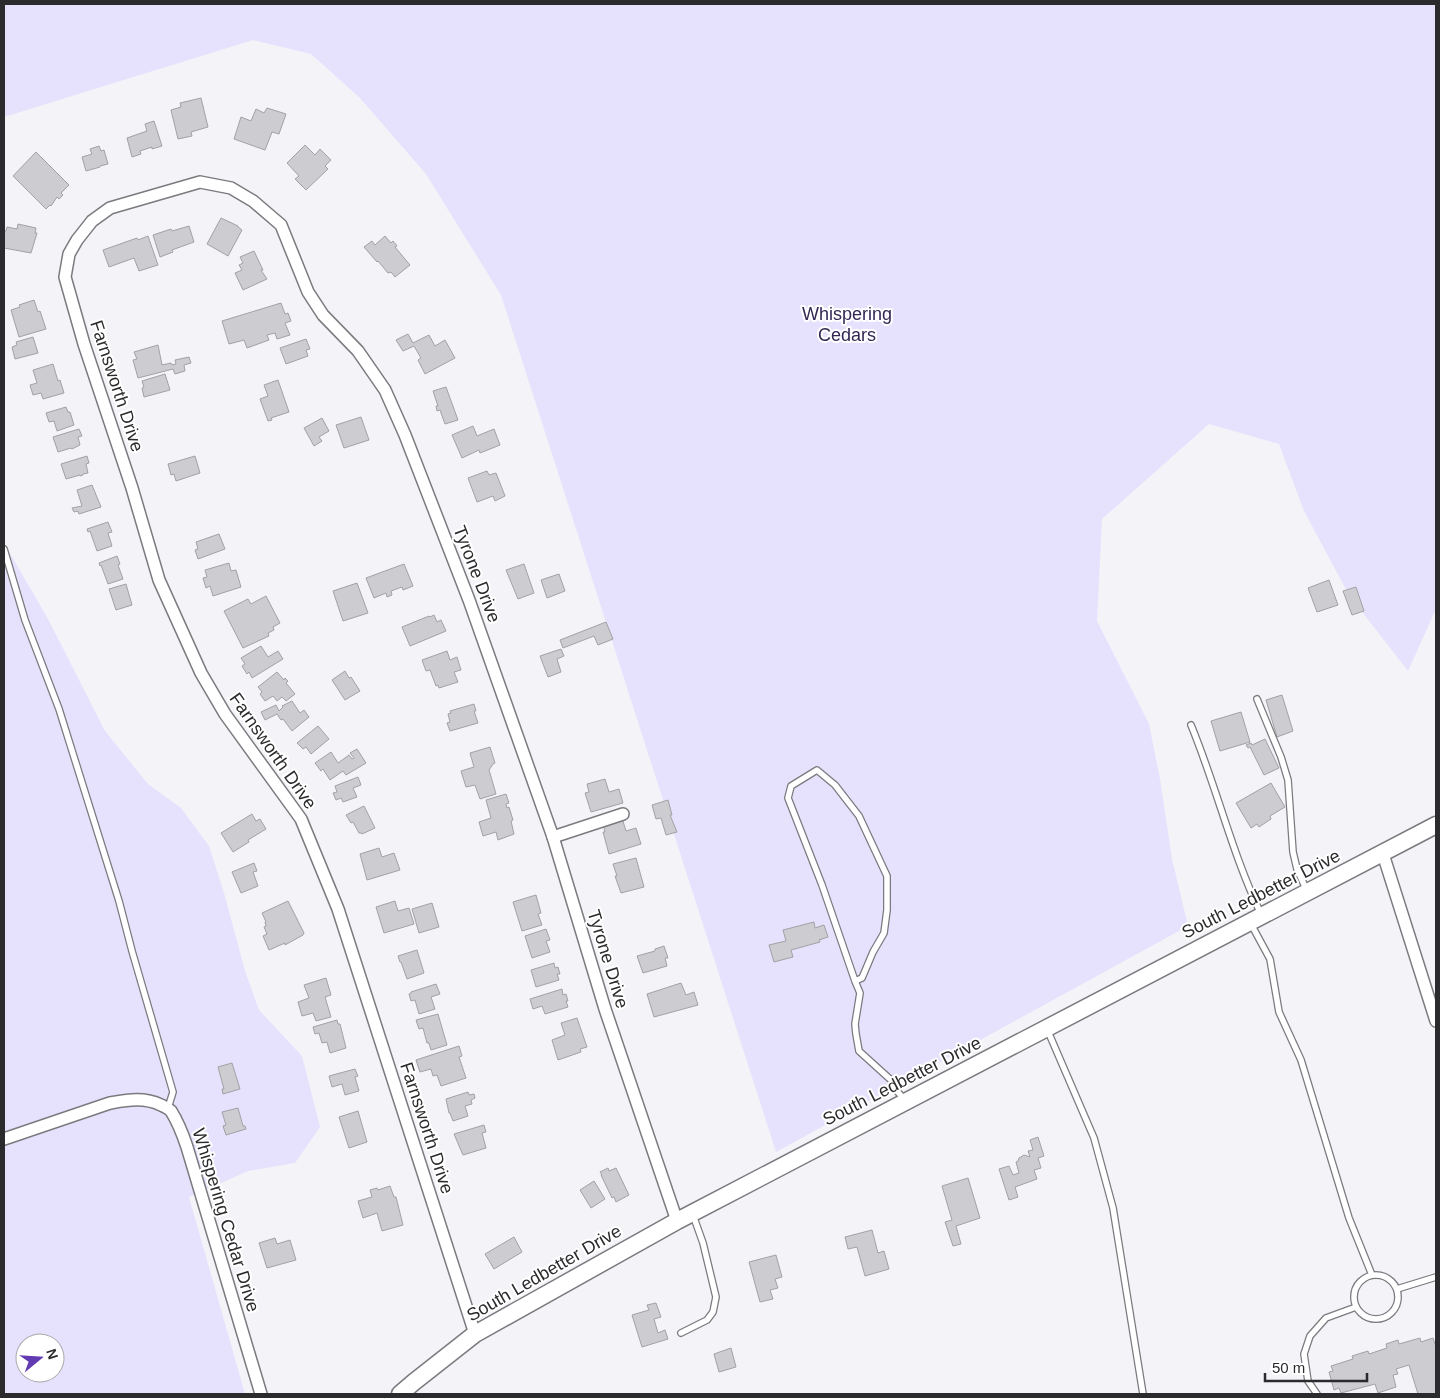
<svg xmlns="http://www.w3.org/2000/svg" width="1440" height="1398" viewBox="0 0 1440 1398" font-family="Helvetica,sans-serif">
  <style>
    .green { fill: #e6e1fd; fill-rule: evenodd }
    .building { fill: #cdccd0; stroke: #a2a1a5 }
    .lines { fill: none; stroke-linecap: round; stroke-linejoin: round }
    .lane-casing { stroke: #7b7a7e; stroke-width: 8 }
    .street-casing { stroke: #7b7a7e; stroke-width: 14 }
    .secondary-casing { stroke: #7b7a7e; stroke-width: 19 }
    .lane { stroke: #fff; stroke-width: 5.5 }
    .street { stroke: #fff; stroke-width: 11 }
    .secondary { stroke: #fff; stroke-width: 16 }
    .labels { text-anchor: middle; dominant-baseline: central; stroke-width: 4; stroke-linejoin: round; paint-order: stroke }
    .park-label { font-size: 18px; fill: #332754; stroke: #fff }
    .street-label { font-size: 18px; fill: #2b2a2c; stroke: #fff }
  </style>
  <rect width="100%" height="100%" fill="#f4f3f8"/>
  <!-- green -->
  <g class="green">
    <polygon points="4,4 1436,4 1436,609 1408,671 1349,595 1304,511 1279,444 1209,424 1102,519 1097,621 1149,724 1160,779 1172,859 1188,926 776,1152 501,295 426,174 360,98 311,54 253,40 4,117"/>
    <path d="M4,543L48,619L105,731L148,784L181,808L209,846L224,893L245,971L259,1010L302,1056L320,1127L295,1163L248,1171L189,1197L245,1394H4ZM25,1343H55V1373H25Z"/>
  </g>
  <!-- building -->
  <g class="building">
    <polygon points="201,98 208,127 191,132 192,136 178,139 171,110 181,107 180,103"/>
    <polygon points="267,108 286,114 279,134 272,132 265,150 234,139 241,117 251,121 256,109 264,113"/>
    <polygon points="154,121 162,146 152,149 152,147 140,151 141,154 132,157 127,138 147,131 145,124"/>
    <polygon points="305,145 315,155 320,149 331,160 325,166 328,169 306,190 295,179 299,176 287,163"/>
    <polygon points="99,146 101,151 104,150 108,164 100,166 100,167 86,171 82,157 92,154 90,149"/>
    <polygon points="36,152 69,185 61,193 63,195 59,199 57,197 51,206 50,205 46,209 13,176"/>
    <polygon points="221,218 238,226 238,227 242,230 228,256 207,244"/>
    <polygon points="18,224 36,228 35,233 37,233 31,253 4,248 4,231 6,231 7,227 17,229"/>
    <polygon points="189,226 194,242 172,250 173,252 160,257 153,235 171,229 172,231"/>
    <polygon points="148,236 158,265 139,271 134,258 109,267 103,250 137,238 138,240"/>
    <polygon points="385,236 391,243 393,241 397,246 395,247 410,265 395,277 391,272 388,273 378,261 377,262 364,247 372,241 375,245"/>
    <polygon points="254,251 263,270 261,270 267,279 243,290 235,273 242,270 239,265 243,263 240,257"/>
    <polygon points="34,300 38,312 40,311 46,329 19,337 11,310 20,307 19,305"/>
    <polygon points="281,303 285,314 288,313 291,321 285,323 290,335 277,339 275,333 267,335 269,340 247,348 244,340 229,344 222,321"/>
    <polygon points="408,334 413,343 429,335 435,346 445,340 455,358 425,374 418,360 421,358 414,346 403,351 396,340"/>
    <polygon points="33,337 38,353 15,359 12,347 17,345 16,342"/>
    <polygon points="306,339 310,349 306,350 308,356 286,364 280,348"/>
    <polygon points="158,345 162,365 171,363 172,365 176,364 175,360 189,357 191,363 184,365 185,371 175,374 173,369 138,378 133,360 137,359 134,352"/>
    <polygon points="53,364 58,381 60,380 64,393 43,399 41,393 33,395 30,385 37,383 33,370"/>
    <polygon points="165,374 170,390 144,397 142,388 144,387 142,381"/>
    <polygon points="278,380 289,412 271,418 272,420 268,421 260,399 268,396 264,385"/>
    <polygon points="446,387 458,420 445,424 440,410 437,411 436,406 438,406 433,391"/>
    <polygon points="66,407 68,412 70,412 74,425 57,431 54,421 49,422 46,413"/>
    <polygon points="361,417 369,440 344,448 336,425"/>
    <polygon points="322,418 329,431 319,437 322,441 314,446 304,428"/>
    <polygon points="473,426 477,436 494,429 500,445 480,453 479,450 462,458 452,435"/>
    <polygon points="79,429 82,436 78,437 80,445 72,449 71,448 58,452 53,437"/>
    <polygon points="87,456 89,463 86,464 88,473 83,474 83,475 80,476 80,475 66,479 61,464"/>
    <polygon points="195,456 200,473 176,481 174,474 171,475 168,464"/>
    <polygon points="487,471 489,475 496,473 505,496 495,501 493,496 477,502 468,478"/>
    <polygon points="92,485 101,507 79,514 78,511 74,512 72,508 82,506 77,490"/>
    <polygon points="108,522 112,532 108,533 112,546 97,551 90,531 88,532 87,529"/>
    <polygon points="219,534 225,549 198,559 195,550 198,549 196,542"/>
    <polygon points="117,556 120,564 118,565 123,579 108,584 101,565 100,566 99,563"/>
    <polygon points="229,563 231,571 236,570 241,587 213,596 210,586 206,588 203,578 207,577 205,570"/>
    <polygon points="404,564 413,586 403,590 402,587 391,591 392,595 387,597 386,593 374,598 366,578"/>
    <polygon points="524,564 534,593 518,599 506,570"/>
    <polygon points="559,574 565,591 547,598 541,580"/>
    <polygon points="1329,580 1338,605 1317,612 1308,588"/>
    <polygon points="357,583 368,613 343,621 333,591"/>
    <polygon points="126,584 132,605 116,610 109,589"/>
    <polygon points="1356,587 1364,611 1352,615 1343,591"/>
    <polygon points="266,596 280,623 273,627 274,630 268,633 269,636 243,648 224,611 248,599 251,604"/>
    <polygon points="434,615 437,622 441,620 446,631 410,646 402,627 429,616 430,617"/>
    <polygon points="606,622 613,639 598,645 594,636 563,648 560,640"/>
    <polygon points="261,646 268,657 278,651 283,659 252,678 249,672 247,674 242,666 245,664 241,658"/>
    <polygon points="561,649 564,656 557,659 561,672 548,677 540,656"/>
    <polygon points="447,651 450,660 457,657 461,670 454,672 458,682 439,688 438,685 436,686 430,670 426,671 422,660"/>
    <polygon points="345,671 349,678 351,677 360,691 345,700 332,680"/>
    <polygon points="277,672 284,680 285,678 288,681 286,683 295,694 286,701 282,697 277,701 273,696 265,701 260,694 262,692 258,687"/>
    <polygon points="1282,695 1293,731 1277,737 1266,700"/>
    <polygon points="292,701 300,713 304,710 309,717 292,731 283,719 281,720 277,714 265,720 261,712 276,705 279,711 283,707 282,706"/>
    <polygon points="474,704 476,711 474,711 478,723 450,731 447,723 450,722 448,714 451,713 450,711"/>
    <polygon points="1241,712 1250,742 1220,751 1211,721"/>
    <polygon points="318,726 329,739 311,754 306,747 303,749 297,743"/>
    <polygon points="1265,739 1279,768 1264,775 1250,747 1248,748 1246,745 1251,743 1252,745"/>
    <polygon points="490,747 495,763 493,764 489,770 496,794 480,799 475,785 466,787 461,771 474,767 470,753"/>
    <polygon points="357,749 366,763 346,775 343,771 330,780 323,769 321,771 315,763 331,752 338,763 349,755 352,759 354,758 350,753"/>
    <polygon points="358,777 361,785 353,788 357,797 343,802 341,798 336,800 333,793 337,792 335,786"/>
    <polygon points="605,779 609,792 619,789 623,803 591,812 585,793 589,792 587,784"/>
    <polygon points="1271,783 1285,807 1270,816 1271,819 1259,827 1257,824 1251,828 1236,803"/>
    <polygon points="506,794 509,803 506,804 507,808 509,807 513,820 511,821 514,834 498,840 496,832 483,836 479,822 491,818 486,800"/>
    <polygon points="668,800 672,815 670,815 677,832 666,835 661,818 656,819 652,805"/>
    <polygon points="364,806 375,828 362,834 361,833 359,833 353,822 351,823 346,815"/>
    <polygon points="252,814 256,821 260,819 266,829 248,840 249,842 233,852 221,833"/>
    <polygon points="622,818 626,831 636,828 641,844 609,854 603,832 605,832 603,824"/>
    <polygon points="379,848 382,857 394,853 400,870 367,880 360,854"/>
    <polygon points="636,858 644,887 621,893 615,876 617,876 613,864"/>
    <polygon points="254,863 257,871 253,872 258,886 241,893 232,872"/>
    <polygon points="536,895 541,913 538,914 542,925 522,931 513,902"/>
    <polygon points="288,901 304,933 303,935 285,945 285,943 269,950 263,936 267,934 264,927 266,926 265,922 266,922 262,913"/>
    <polygon points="395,901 398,911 409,908 414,924 384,933 376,907"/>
    <polygon points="432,903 439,927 419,933 412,909"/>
    <polygon points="814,922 815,928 824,925 828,937 819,940 820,942 791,950 793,957 774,962 769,945 786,941 783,930"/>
    <polygon points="546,929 550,940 546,941 550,952 532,958 525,936"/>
    <polygon points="664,946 668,958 665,958 667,966 643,973 637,956 655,951 655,949"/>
    <polygon points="417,950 424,973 407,979 401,962 400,962 398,956"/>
    <polygon points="554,963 555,968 558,967 560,974 557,974 559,980 536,987 531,970"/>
    <polygon points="326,978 331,995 325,997 331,1017 316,1021 313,1013 302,1016 298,1002 309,998 304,985"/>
    <polygon points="681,983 686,995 694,992 698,1005 654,1017 647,994"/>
    <polygon points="436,984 440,994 431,997 435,1009 419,1014 415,1000 411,1001 409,994 411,993 411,992"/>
    <polygon points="562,989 563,995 566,994 568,1001 566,1001 568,1007 545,1014 542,1006 533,1009 530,999"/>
    <polygon points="438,1014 447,1045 431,1050 429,1043 427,1043 423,1028 419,1029 416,1020"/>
    <polygon points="577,1018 587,1047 580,1049 581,1052 558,1060 552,1040 565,1035 561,1023"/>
    <polygon points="337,1020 338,1024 340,1024 346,1048 330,1053 327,1042 322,1043 319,1033 315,1034 313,1027"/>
    <polygon points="459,1046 462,1056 459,1057 466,1078 441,1086 437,1075 433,1076 431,1069 420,1072 416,1060"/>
    <polygon points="232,1063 240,1089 223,1094 222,1089 224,1089 218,1067"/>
    <polygon points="355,1069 358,1076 355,1077 359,1091 345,1095 342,1084 332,1087 329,1076"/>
    <polygon points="468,1092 469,1095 474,1094 475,1098 471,1100 472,1104 465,1106 468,1116 453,1121 450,1113 449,1113 446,1099"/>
    <polygon points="238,1108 243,1126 245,1126 246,1129 226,1135 223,1126 226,1125 222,1112"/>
    <polygon points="358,1111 367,1142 349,1148 339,1117"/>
    <polygon points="484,1125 486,1132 482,1133 486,1148 463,1155 454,1134"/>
    <polygon points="1038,1137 1044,1156 1038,1158 1041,1168 1034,1170 1037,1179 1015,1187 1018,1197 1009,1200 999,1169 1009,1166 1013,1175 1019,1173 1016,1162 1018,1161 1019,1158 1024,1155 1030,1157 1028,1151 1033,1150 1030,1140"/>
    <polygon points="608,1168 609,1171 616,1168 629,1195 616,1202 614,1197 612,1198 601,1175 602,1175 600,1172"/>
    <polygon points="968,1178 980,1218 956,1226 961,1244 953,1246 945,1222 952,1220 942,1186"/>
    <polygon points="594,1181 605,1199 591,1208 580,1190"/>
    <polygon points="390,1186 394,1197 396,1197 403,1225 382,1231 377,1213 363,1218 358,1201 372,1197 370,1190 377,1188 378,1190"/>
    <polygon points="872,1230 878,1253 884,1251 889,1269 865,1276 857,1247 848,1249 845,1237"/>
    <polygon points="514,1237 522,1252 494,1269 485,1254"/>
    <polygon points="275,1238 277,1244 290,1240 296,1260 267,1268 259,1243"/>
    <polygon points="776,1255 782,1277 775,1279 778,1288 770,1290 773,1299 760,1302 749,1262"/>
    <polygon points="656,1303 661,1317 654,1319 658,1333 665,1330 668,1339 642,1347 632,1315 649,1310 647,1305"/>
    <polygon points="1420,1338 1421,1342 1433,1338 1436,1347 1436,1394 1418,1394 1409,1365 1396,1369 1398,1374 1393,1375 1396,1387 1378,1393 1375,1384 1341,1393 1339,1388 1334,1390 1329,1372 1333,1371 1331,1366 1353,1359 1352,1356 1368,1351 1369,1354 1387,1348 1386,1344 1398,1340 1399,1344"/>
    <polygon points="731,1348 736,1367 719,1372 714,1354"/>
  </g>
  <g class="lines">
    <defs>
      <g id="lane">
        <polyline points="4,549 25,620 59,709 119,901 132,951 173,1092 168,1108"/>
        <polyline points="1257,699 1281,757 1288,780 1293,852 1297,869 1307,891"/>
        <path d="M1191,725C1217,788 1232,854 1261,914"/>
        <polyline points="1251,924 1270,959 1279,1012 1301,1060 1349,1218 1372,1275"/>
        <polyline points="855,981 862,978 873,952 884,933 887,910 887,876 859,816 835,785 817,770 791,786 788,798 822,885 855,981 860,993 855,1024 856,1034 859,1051 891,1080 896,1090 905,1100"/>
        <polyline points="1047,1029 1094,1138 1113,1208 1143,1394"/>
        <circle cx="1376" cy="1297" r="22"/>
        <polyline points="1397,1289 1436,1277"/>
        <polyline points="681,1333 707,1320 713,1312 716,1297 703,1243 693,1215"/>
        <polyline points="1317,1394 1308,1381 1304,1354 1310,1336 1326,1318 1356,1307"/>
      </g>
      <g id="street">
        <polyline points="553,837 623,814"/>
        <polyline points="1383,854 1436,1021"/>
        <path d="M4,1139L110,1103C128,1100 144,1097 161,1105C165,1107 168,1108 171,1111C178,1122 183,1135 187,1147L261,1394"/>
        <polyline points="475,1334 338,909 301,819 225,714 201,673 159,580 132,488 84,344 65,277 69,254 77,240 92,221 110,208 200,182 231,188 253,201 281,225 308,292 323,315 358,351 385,390 405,435 469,600 553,837 605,1009 677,1221"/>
      </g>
      <polyline id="secondary" points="400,1394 414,1382 475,1334 677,1221 1436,825"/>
    </defs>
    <!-- lane casing -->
    <use href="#lane" class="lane-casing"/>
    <!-- street casing -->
    <use href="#street" class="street-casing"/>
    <!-- secondary casing -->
    <use href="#secondary" class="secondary-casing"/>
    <!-- lane -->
    <use href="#lane" class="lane"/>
    <!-- street -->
    <use href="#street" class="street"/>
    <!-- secondary -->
    <use href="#secondary" class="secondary"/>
  </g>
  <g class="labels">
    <!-- park labels -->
    <g class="park-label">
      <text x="847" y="314">Whispering<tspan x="847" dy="21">Cedars</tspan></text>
    </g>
    <!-- street labels -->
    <g class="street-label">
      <text transform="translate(117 386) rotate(72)">Farnsworth Drive</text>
      <text transform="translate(477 574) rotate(69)">Tyrone Drive</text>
      <text transform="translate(273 751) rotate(55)">Farnsworth Drive</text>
      <text transform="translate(1261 894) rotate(-27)">South Ledbetter Drive</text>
      <text transform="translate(608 959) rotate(73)">Tyrone Drive</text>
      <text transform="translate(902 1081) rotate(-27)">South Ledbetter Drive</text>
      <text transform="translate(427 1128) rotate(72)">Farnsworth Drive</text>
      <text transform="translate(226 1220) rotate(73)">Whispering Cedar Drive</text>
      <text transform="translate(544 1273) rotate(-30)">South Ledbetter Drive</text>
    </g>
  </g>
  <!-- border -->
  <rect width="1440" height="1398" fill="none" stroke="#2b2a2c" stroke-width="10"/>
  <!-- north arrow -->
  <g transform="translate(40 1358) rotate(72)"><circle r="24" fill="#ffffff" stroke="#aaaaab"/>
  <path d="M0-4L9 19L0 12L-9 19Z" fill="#623ab2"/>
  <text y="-8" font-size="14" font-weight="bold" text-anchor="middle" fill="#2b2a2c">N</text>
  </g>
  <!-- scale -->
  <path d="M1265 1373v8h102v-8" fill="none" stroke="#2b2a2c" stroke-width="2.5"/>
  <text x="1272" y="1373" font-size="15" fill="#2b2a2c" stroke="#ffffff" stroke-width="4" paint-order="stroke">50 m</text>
</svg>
